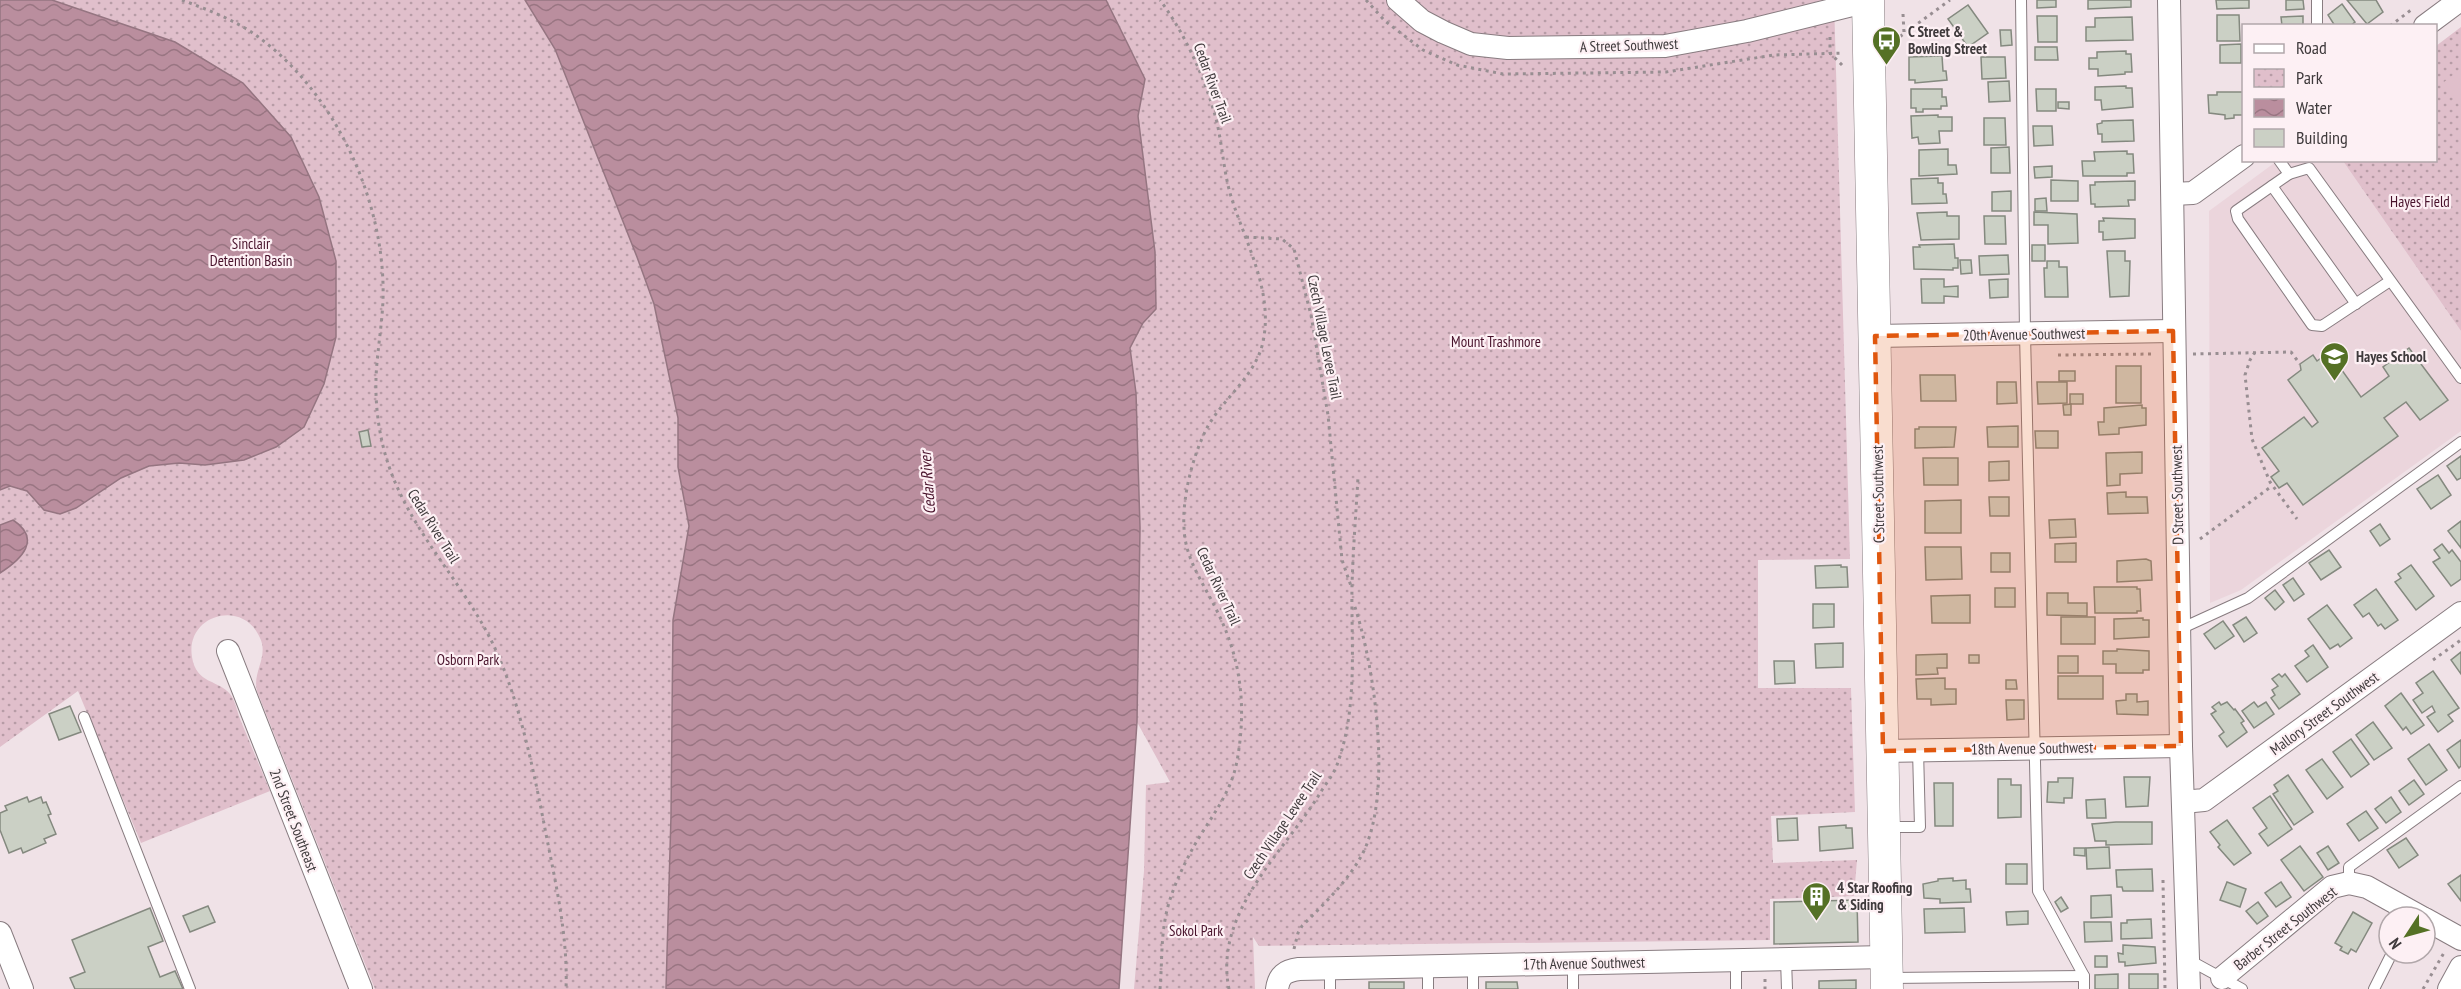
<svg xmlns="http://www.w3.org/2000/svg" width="2461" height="989" viewBox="0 0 2461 989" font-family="'PT Sans Narrow',sans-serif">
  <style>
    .built { fill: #ebd5dc }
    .park { fill: url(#park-dots) }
    .pitch { fill: #e0bfcb }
    .water { fill: url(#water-waves); stroke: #957581; stroke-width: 1.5 }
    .building { fill: #cbd0c5; stroke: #84897f; stroke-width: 1.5 }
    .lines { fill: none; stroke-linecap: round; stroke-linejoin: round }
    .service-casing { stroke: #887c80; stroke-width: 12 }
    .minor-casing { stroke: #887c80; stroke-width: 24 }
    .secondary-casing { stroke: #887c80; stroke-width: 33 }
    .path { stroke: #988e92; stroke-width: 3; stroke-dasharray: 3 4.5; stroke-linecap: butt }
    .service { stroke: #fff; stroke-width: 10 }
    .minor { stroke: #fff; stroke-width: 22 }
    .secondary { stroke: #fff; stroke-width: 32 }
    .marked { fill: #e0570e; fill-opacity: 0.2; stroke: #e0570e; stroke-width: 4.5; stroke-dasharray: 12 8; stroke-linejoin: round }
    .labels { text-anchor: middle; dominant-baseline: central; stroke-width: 4.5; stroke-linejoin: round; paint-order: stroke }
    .poi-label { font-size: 15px; font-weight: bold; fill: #3f3a3c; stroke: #fdf0f4; text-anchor: start }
    .street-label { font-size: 15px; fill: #3f3a3c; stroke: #fdf0f4 }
    .park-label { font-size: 15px; fill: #48122b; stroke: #fdf0f4 }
    .water-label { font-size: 16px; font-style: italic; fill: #49132c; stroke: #fdf0f4 }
  </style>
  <defs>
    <pattern id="park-dots" width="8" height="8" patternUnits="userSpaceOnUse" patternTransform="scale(1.5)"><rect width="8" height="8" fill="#e0bfcb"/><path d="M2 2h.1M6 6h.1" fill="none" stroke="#b79ca6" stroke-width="1.8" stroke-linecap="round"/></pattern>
    <pattern id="water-waves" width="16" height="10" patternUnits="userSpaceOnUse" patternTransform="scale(1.5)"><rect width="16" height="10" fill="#ba8e9e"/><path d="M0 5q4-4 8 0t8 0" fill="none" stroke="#997582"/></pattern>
  </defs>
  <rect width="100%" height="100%" fill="#f0e2e7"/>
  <!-- built -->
  <polygon class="built" points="2277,161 2343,161 2461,331 2461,431 2241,590 2210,603 2209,211"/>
  <!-- park -->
  <g class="park">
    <path d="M0,0H525L555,49L637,257L654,304L678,418V467L689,526L673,620L671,816L666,989H375L257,691C252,672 269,657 260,638C243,598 185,615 192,657C196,684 219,680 230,694C235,700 237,711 240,719C250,743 260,767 270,791L141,843L78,691L0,747Z"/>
    <polygon points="1106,0 1834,0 1850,559 1758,560 1758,688 1851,688 1855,812 1771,816 1773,863 1857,860 1854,896 1770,899 1770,940 1259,946 1253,937 1255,989 1134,989 1144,871 1146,785 1170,782 1137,722 1140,528 1136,393 1130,348 1143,323 1156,309 1155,252 1138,116 1145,79"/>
    <polygon points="2461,27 2461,331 2343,161 2436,160 2436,46"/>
  </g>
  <!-- pitch -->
  <polygon class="pitch" points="2461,69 2461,108 2444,82"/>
  <!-- water -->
  <g class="water">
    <polygon points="0,0 52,0 175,42 243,83 291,137 319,197 336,261 336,337 324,384 304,427 276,447 244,460 205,465 179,463 149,466 121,478 76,508 60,514 44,510 27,491 10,486 0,490"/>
    <polygon points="525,0 1106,0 1145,79 1138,116 1155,252 1156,309 1143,323 1130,348 1136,393 1140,528 1137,722 1119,989 666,989 671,816 673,620 689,526 678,467 678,418 654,304 637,257 555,49"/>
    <path d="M13,520C42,539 22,559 0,573V525Z"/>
  </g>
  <!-- building -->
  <g class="building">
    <polygon points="2037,0 2056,0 2056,7 2037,8"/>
    <polygon points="2088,0 2131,0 2131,7 2088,9"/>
    <polygon points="2216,0 2249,0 2249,8 2217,9"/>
    <polygon points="2286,0 2303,0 2304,9 2286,10"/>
    <polygon points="2347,0 2376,0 2383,12 2367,24"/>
    <polygon points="2342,4 2355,22 2350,26 2335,26 2328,15"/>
    <polygon points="1968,5 1988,33 1968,47 1948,19"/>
    <polygon points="2217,15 2239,15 2240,41 2217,41"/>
    <polygon points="2037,16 2057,16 2057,42 2038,42"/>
    <polygon points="2303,16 2303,26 2282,26 2281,17"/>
    <polygon points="2132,17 2133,40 2086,41 2086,27 2095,27 2095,18"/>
    <polygon points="2000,30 2011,30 2012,45 2001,46"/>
    <polygon points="2241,44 2241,63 2220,63 2220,45"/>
    <polygon points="2035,47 2057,47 2058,60 2035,60"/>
    <polygon points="2126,51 2126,54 2131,54 2132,72 2125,72 2125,74 2098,76 2098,69 2089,69 2089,58 2097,58 2097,52"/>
    <polygon points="1942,56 1943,71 1946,71 1947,80 1915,83 1915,80 1909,80 1909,57"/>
    <polygon points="1981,57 2005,57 2006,78 1982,79"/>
    <polygon points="2009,81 2010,101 1989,102 1988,82"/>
    <polygon points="2126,86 2126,88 2132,88 2133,107 2102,110 2101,100 2095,100 2095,87"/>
    <polygon points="1911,89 1942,89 1942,97 1946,97 1947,106 1941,106 1941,109 1923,109 1923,112 1916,112 1916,108 1911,108"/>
    <polygon points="2036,89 2056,89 2056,111 2037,111"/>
    <polygon points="2217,92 2243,92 2244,115 2234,115 2234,118 2225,119 2225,115 2209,113 2208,95 2217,95"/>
    <polygon points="2058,102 2069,102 2069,109 2058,108"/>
    <polygon points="1938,115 1938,117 1952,117 1952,131 1939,131 1940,143 1919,144 1918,137 1912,138 1911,116"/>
    <polygon points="1984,118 2005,118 2006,145 1984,145"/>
    <polygon points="2133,120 2134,141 2102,142 2102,134 2098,134 2097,124 2102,123 2102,121"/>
    <polygon points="2033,126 2052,126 2053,145 2034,146"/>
    <polygon points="2009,147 2010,173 1991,173 1991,148"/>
    <polygon points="1948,149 1948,165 1956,165 1957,174 1919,176 1919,150"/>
    <polygon points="2127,151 2127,154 2133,154 2134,173 2127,173 2127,176 2083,176 2082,161 2095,161 2094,152"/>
    <polygon points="2052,166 2052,177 2035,178 2034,167"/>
    <polygon points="1938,178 1938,183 1943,183 1943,194 1946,194 1947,203 1912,204 1911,179"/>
    <polygon points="2051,180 2078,181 2078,201 2051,201"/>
    <polygon points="2135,181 2135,200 2128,200 2129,206 2095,207 2095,204 2091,204 2090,185 2095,185 2095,182"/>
    <polygon points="2011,191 2011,211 1992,211 1992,192"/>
    <polygon points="2046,198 2047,211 2035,211 2035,199"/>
    <polygon points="1947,212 1947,216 1959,216 1959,239 1921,240 1917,213"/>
    <polygon points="2034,212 2077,214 2078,243 2048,244 2048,225 2034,225"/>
    <polygon points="1984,216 2005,216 2006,244 1985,244"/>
    <polygon points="2103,218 2135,219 2135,238 2103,240 2103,232 2099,232 2099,221 2104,221"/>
    <polygon points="1954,244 1955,258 1958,258 1958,268 1953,268 1953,270 1914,269 1913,247 1920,247 1919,245"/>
    <rect x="2032" y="245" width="13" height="16"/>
    <polygon points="2107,251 2125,251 2125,261 2130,261 2129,296 2110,297"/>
    <polygon points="2008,255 2009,274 1980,275 1979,256"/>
    <polygon points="1960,260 1971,260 1972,273 1961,274"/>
    <polygon points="2047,261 2059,261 2059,267 2067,267 2068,297 2045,297 2044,268 2047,268"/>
    <polygon points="1921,279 1944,279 1944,287 1958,286 1958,297 1944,296 1944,303 1922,303"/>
    <polygon points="2008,279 2008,297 1990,298 1989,280"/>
    <polygon points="2409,348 2448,400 2420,420 2406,402 2384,418 2398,436 2303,505 2287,483 2279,488 2271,477 2279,471 2262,448 2304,417 2312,427 2318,422 2288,380 2301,370 2300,364 2313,355 2317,361 2329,352 2361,397 2389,376 2383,367"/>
    <rect x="2116" y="366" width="25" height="37"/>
    <rect x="2059" y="371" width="16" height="10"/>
    <polygon points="1920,375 1955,375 1956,401 1921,401"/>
    <polygon points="1997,382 2016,382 2017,403 1997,404"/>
    <polygon points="2037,382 2067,382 2067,403 2038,404"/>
    <rect x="2070" y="394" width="13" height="10"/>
    <polygon points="2071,404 2071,415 2064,415 2063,405"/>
    <polygon points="2142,405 2142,408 2146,408 2146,425 2119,428 2119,434 2099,435 2098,422 2104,422 2104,408"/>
    <polygon points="2018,426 2018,447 1988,447 1987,427"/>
    <polygon points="1919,427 1956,427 1954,447 1915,448 1915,429 1919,429"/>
    <polygon points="368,430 371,446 362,447 359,432"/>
    <polygon points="2035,431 2058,431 2058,448 2036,448"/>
    <polygon points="2142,452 2142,473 2120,474 2120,485 2107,486 2106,453"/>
    <polygon points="2461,456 2461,478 2457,480 2447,466"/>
    <polygon points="1923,458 1958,458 1958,485 1924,485"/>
    <polygon points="2009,461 2009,480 1989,481 1989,462"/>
    <polygon points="2438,475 2451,495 2431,509 2417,489"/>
    <polygon points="2126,492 2126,497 2147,497 2148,513 2108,514 2107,493"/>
    <polygon points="1989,497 2009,497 2009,516 1990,516"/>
    <polygon points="1961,500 1961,533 1925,533 1925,501"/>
    <polygon points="2075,519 2076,537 2050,538 2049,520"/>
    <polygon points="2461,521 2461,548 2448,531"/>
    <polygon points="2380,524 2390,539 2380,546 2370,531"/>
    <polygon points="2076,543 2076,562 2055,562 2055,544"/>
    <polygon points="2442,544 2449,553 2452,550 2461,562 2461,579 2451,586 2433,562 2440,558 2434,550"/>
    <polygon points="1925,547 1961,547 1962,579 1926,580"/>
    <polygon points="2329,550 2341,567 2321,580 2309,563"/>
    <rect x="1991" y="553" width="19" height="19"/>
    <polygon points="2146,559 2151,561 2152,580 2117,582 2117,561"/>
    <polygon points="1841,565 1841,567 1847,567 1848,587 1816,588 1815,566"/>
    <polygon points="2411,565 2434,596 2416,610 2395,582 2401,578 2398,574"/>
    <polygon points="2293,578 2304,594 2294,601 2283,585"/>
    <polygon points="2094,587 2137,587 2137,589 2140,589 2141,611 2137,611 2137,613 2095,613"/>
    <rect x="1995" y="588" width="20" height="19"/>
    <polygon points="2376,589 2398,620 2385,629 2381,624 2378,626 2369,613 2363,617 2354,605"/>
    <polygon points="2275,590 2284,602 2275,610 2265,598"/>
    <polygon points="2047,593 2068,593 2068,603 2087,603 2087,616 2047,615"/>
    <polygon points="1970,595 1970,623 1932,623 1931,596"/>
    <polygon points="1813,604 1834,604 1834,627 1813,628"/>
    <polygon points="2327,605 2352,638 2340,647 2338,644 2330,649 2308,619"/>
    <rect x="2061" y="617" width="34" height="27"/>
    <polygon points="2246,617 2257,633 2244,642 2233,625"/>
    <polygon points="2143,618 2143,620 2149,620 2149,637 2114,639 2114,619"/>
    <polygon points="2223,621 2234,636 2215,649 2204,634"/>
    <polygon points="1843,643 1843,667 1816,668 1815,644"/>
    <polygon points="2313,645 2328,667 2307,682 2295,666 2309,656 2305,651"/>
    <polygon points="2117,649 2149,651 2149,670 2143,670 2143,673 2116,673 2116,664 2103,664 2103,651 2117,651"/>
    <polygon points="2461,652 2461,674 2451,660"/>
    <polygon points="1947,654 1947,668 1937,668 1938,674 1916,675 1916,655"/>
    <rect x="1969" y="655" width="10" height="8"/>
    <rect x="2058" y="656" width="20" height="17"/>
    <polygon points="1774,661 1794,661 1795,683 1775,684"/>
    <polygon points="2433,671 2459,708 2448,715 2453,721 2438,732 2427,717 2435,712 2432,706 2422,713 2413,700 2423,693 2416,683"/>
    <polygon points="2279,674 2282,677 2285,674 2300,694 2279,709 2271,698 2275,695 2272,690 2278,686 2272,679"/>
    <rect x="2058" y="676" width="45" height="23"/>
    <polygon points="1945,678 1945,689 1956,689 1956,704 1931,705 1931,699 1917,699 1916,679"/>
    <polygon points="2006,680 2016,680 2017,689 2006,689"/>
    <polygon points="2401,693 2424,725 2411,734 2406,727 2403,730 2385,706"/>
    <polygon points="2126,694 2137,694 2137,702 2148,701 2148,715 2117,714 2116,701 2126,700"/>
    <polygon points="2006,700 2024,700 2024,719 2007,720"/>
    <polygon points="2219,702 2221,705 2227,702 2234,710 2235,709 2244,721 2241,723 2247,732 2227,747 2219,736 2224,732 2211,714 2216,711 2212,707"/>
    <polygon points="2254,702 2258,707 2266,702 2274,714 2254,728 2242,711"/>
    <polygon points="70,706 81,732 59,740 49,714"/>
    <polygon points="2373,722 2392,748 2374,760 2356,735"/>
    <polygon points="2351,739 2369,764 2351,777 2333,752"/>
    <polygon points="2461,740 2461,766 2459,768 2447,750"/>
    <polygon points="2429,744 2447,770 2426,785 2408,759"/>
    <polygon points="2322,759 2343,787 2327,799 2306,770"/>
    <polygon points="2288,775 2313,812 2294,825 2273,794 2278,791 2274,785"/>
    <polygon points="2124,777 2150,777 2148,806 2126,807"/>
    <polygon points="2058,778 2073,778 2072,798 2064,798 2064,803 2047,802 2048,782 2058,782"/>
    <polygon points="1998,779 2011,779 2011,785 2021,785 2021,817 1998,818"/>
    <polygon points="2414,780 2424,794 2409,805 2399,791"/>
    <polygon points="1934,783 1953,783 1953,826 1935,826"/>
    <polygon points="2270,796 2292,829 2268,846 2259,834 2267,828 2253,808"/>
    <polygon points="27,797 29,802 41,797 43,803 46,802 51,814 48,815 56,834 44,839 46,843 23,853 21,848 9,853 0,830 0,813 7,810 5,806"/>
    <polygon points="2391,797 2401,812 2386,823 2375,809"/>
    <polygon points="2105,799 2106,818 2087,818 2086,800"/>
    <polygon points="2366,811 2378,828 2359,841 2347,824"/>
    <polygon points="1797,818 1798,840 1778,841 1777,819"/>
    <polygon points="2227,820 2251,853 2234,865 2218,847 2220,845 2210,832"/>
    <polygon points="2116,822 2152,822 2152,844 2106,845 2106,841 2095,841 2092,824"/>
    <polygon points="1846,825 1846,828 1852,828 1853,848 1820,851 1819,827"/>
    <polygon points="2406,838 2418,855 2399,868 2387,850"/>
    <polygon points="2300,846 2323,877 2304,891 2281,860"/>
    <polygon points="2328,846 2339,863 2328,870 2317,853"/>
    <polygon points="2109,847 2110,868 2087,869 2086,848"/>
    <polygon points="2074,848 2085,848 2085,856 2074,855"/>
    <rect x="2006" y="864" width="21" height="20"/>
    <polygon points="2152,869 2153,891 2123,891 2122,887 2117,887 2116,870"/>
    <polygon points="2461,875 2461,901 2448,884"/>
    <polygon points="1953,878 1953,881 1966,880 1966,889 1970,889 1971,902 1940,903 1940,899 1924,898 1923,884 1938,881 1938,879"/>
    <polygon points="2227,882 2246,889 2240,907 2220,900"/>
    <polygon points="2281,882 2291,897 2276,907 2265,893"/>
    <polygon points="2111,895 2112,917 2091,918 2091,896"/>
    <polygon points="2061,897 2068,908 2061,912 2055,902"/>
    <polygon points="1857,900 1858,942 1774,944 1774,902"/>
    <polygon points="2258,902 2268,916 2257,924 2246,911"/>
    <polygon points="208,906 215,922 190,932 183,916"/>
    <polygon points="150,908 163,941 148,947 160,977 175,971 183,989 75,989 70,978 85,972 72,940"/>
    <polygon points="1964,908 1965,932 1925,933 1924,909"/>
    <polygon points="2028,911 2028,924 2007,925 2006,912"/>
    <polygon points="2353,912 2372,923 2356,952 2351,949 2348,954 2340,950 2342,947 2335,943"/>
    <polygon points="2151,919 2152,938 2121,939 2121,923 2127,923 2127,920"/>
    <polygon points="2084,922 2111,922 2112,941 2085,942"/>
    <polygon points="2123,945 2155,947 2156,963 2125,966 2125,962 2119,962 2118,953 2123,954"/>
    <rect x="2095" y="956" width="12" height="11"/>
    <polygon points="2118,974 2118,989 2095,989 2095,975"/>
    <rect x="2129" y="974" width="29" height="15"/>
    <polygon points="1856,980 1856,989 1819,989 1819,981"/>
    <rect x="1369" y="982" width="35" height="7"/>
    <polygon points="1486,982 1517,982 1518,989 1486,989"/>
  </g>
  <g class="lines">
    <defs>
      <g id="service">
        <polyline points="2021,0 2025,334 2038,891 2084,976 2084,989"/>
        <polyline points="2317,0 2317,26"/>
        <polyline points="2279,160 2289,174 2309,168 2461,378"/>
        <polyline points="2289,174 2236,211 2238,219 2312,325 2322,326 2390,281"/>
        <polyline points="2272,186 2356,304"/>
        <polyline points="2180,629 2248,598 2461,442"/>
        <polyline points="84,717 190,989"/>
        <polyline points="1887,827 1920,827 1918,750"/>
        <polyline points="2349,883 2349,867 2461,786"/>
        <polyline points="1786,959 1787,989"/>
        <polyline points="1736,960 1736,989"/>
        <polyline points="2189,960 2242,989"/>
        <polyline points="1573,963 1573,989"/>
        <polyline points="1890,978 2084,976"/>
        <polyline points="1330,989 1330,969"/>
        <polyline points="1428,989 1428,965"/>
        <polyline points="1473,989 1473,965"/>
        <polyline points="2374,989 2392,953"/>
      </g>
      <g id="minor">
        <polyline points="1398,0 1422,21 1443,32 1471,44 1508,48 1665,46 1747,31 1868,1"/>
        <polyline points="2169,0 2181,746 2189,989"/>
        <polyline points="2425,26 2460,0"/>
        <polyline points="2173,194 2193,193 2244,156"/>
        <polyline points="1875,336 2173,331"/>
        <polyline points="228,651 361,989"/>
        <polyline points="1883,751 2181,746"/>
        <polyline points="2183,802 2204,800 2461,613"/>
        <polyline points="2425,919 2461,939"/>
        <polyline points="0,933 22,989"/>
        <polyline points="2222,978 2332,887 2349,883 2367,887 2421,917"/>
        <path d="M1277,989C1279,975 1285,971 1299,969L1886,957"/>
        <polyline points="2449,989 2461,967"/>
      </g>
      <polyline id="secondary" points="1868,0 1887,989"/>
    </defs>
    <!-- service casing -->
    <use href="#service" class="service-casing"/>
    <!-- minor casing -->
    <use href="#minor" class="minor-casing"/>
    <!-- secondary casing -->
    <use href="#secondary" class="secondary-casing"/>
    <!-- path -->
    <g class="path">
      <path d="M182,0C208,10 235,20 257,36C337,94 386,204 383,300C382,326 377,352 376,378C375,409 380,443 391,472C414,534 461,581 491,640C519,696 534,772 546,834C556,885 568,937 566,989"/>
      <polyline points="1366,0 1385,21 1423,50 1457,65 1503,74 1666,72 1774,55 1844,53"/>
      <polyline points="1903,14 1904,33"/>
      <polyline points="2390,26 2411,10"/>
      <polyline points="1830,37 1830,53 1844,67"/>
      <polyline points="1894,41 1950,0"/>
      <polyline points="1246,237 1282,239 1294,249 1311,315 1328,415 1342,560 1351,586"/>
      <polyline points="2255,352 2250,360 2245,375 2252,439 2270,482 2297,519"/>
      <polyline points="2193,354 2291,352 2300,364"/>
      <polyline points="2058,355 2154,354"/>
      <polyline points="2200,539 2272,486"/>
      <polyline points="2433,660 2461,640"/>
      <polyline points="2163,880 2165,989"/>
      <path d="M1294,949L1298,933L1302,926C1322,906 1344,885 1359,860C1395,802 1375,667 1354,604"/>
      <polyline points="1765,979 1765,989"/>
      <path d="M1160,989C1162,966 1161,942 1165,920C1169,895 1182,868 1194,846C1210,818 1231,794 1237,761C1247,706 1241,657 1215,607C1202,581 1185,558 1184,528C1182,497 1193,454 1208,426C1224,398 1256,375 1263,342C1274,290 1244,241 1230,193C1223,168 1222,140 1215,115C1203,74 1185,34 1160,0"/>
      <path d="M1229,989C1213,911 1286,851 1322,790C1328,781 1335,772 1338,762C1358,706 1351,644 1352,586C1353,550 1356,513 1358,477"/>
      <polyline points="2423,989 2445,951"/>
    </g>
    <!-- service -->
    <use href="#service" class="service"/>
    <!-- minor -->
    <use href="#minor" class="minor"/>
    <!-- secondary -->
    <use href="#secondary" class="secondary"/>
  </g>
  <!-- marked area -->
  <path class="marked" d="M2173,331L2181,746L1883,751L1875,336Z"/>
  <!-- icons -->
  <defs>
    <symbol id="bus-pin" viewBox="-11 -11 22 30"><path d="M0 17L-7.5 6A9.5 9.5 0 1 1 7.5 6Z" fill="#557125" stroke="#fdf0f4"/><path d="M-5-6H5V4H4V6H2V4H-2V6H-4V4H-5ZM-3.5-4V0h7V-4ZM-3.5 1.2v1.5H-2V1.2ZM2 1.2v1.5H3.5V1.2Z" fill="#fff"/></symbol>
    <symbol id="school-pin" viewBox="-11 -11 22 30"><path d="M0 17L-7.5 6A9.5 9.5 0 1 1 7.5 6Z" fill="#557125" stroke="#fdf0f4"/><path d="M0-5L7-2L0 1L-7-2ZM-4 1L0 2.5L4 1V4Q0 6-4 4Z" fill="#fff"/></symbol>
    <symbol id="building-pin" viewBox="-11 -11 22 30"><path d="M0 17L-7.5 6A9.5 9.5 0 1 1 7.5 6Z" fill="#557125" stroke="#fdf0f4"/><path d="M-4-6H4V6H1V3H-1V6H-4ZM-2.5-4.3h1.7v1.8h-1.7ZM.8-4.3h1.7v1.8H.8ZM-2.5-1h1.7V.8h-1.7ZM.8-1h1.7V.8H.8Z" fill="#fff"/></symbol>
  </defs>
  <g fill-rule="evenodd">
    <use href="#bus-pin" x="1870" y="24" width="33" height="45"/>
    <use href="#school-pin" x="2318" y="340" width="33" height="45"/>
    <use href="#building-pin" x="1800" y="880" width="33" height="45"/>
  </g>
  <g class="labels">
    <!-- poi labels -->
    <g class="poi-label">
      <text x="1908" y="31">C Street &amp;<tspan x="1908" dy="17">Bowling Street</tspan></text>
      <text x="2356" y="356">Hayes School</text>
      <text x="1837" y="887">4 Star Roofing<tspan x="1837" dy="17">&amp; Siding</tspan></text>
    </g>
    <!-- street labels -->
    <g class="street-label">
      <text transform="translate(1629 45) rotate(-2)">A Street Southwest</text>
      <text transform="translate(1213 83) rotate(70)">Cedar River Trail</text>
      <text transform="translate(2024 334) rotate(-1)">20th Avenue Southwest</text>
      <text transform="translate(1325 337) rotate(79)">Czech Village Levee Trail</text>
      <text transform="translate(1878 494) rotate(-91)">C Street Southwest</text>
      <text transform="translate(2177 495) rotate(-91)">D Street Southwest</text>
      <text transform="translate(434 526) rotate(58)">Cedar River Trail</text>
      <text transform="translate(1219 586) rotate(65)">Cedar River Trail</text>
      <text transform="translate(2324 713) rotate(-36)">Mallory Street Southwest</text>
      <text transform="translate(2032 748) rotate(-1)">18th Avenue Southwest</text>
      <text transform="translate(294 820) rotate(69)">2nd Street Southeast</text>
      <text transform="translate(1282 825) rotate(-56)">Czech Village Levee Trail</text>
      <text transform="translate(2285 928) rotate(-38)">Barber Street Southwest</text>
      <text transform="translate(1584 963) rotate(-1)">17th Avenue Southwest</text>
    </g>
    <!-- park labels -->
    <g class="park-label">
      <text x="2420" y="201">Hayes Field</text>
      <text x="251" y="243">Sinclair<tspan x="251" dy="17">Detention Basin</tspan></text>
      <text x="1496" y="341">Mount Trashmore</text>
      <text x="468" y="659">Osborn Park</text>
      <text x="1196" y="930">Sokol Park</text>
    </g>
    <!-- water labels -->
    <g class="water-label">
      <text transform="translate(927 483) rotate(-94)">Cedar River</text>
    </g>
  </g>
  <!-- legend -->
  <rect x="2242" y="24" width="195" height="138" fill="#fdf0f4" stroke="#b1a7aa" stroke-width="1.5"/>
  <rect x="2254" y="44" width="30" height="9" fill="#ffffff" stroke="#b1a7aa" stroke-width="1.5"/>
  <text x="2296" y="54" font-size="18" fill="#3f3a3c">Road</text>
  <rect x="2254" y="69" width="30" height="18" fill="url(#park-dots)" stroke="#b1a7aa" stroke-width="1.5"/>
  <text x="2296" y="84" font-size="18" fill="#3f3a3c">Park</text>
  <rect x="2254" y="99" width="30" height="18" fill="url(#water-waves)" stroke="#b1a7aa" stroke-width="1.5"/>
  <text x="2296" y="114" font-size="18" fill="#3f3a3c">Water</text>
  <rect x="2254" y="129" width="30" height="18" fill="#cbd0c5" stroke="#b1a7aa" stroke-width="1.5"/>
  <text x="2296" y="144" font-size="18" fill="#3f3a3c">Building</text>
  <!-- north arrow -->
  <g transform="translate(2407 935) rotate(234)"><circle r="28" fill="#fdf0f4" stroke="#b1a7aa" stroke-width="1.5"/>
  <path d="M0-4.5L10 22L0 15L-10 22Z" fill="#557125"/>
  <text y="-9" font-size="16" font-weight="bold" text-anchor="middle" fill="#3f3a3c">N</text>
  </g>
</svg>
